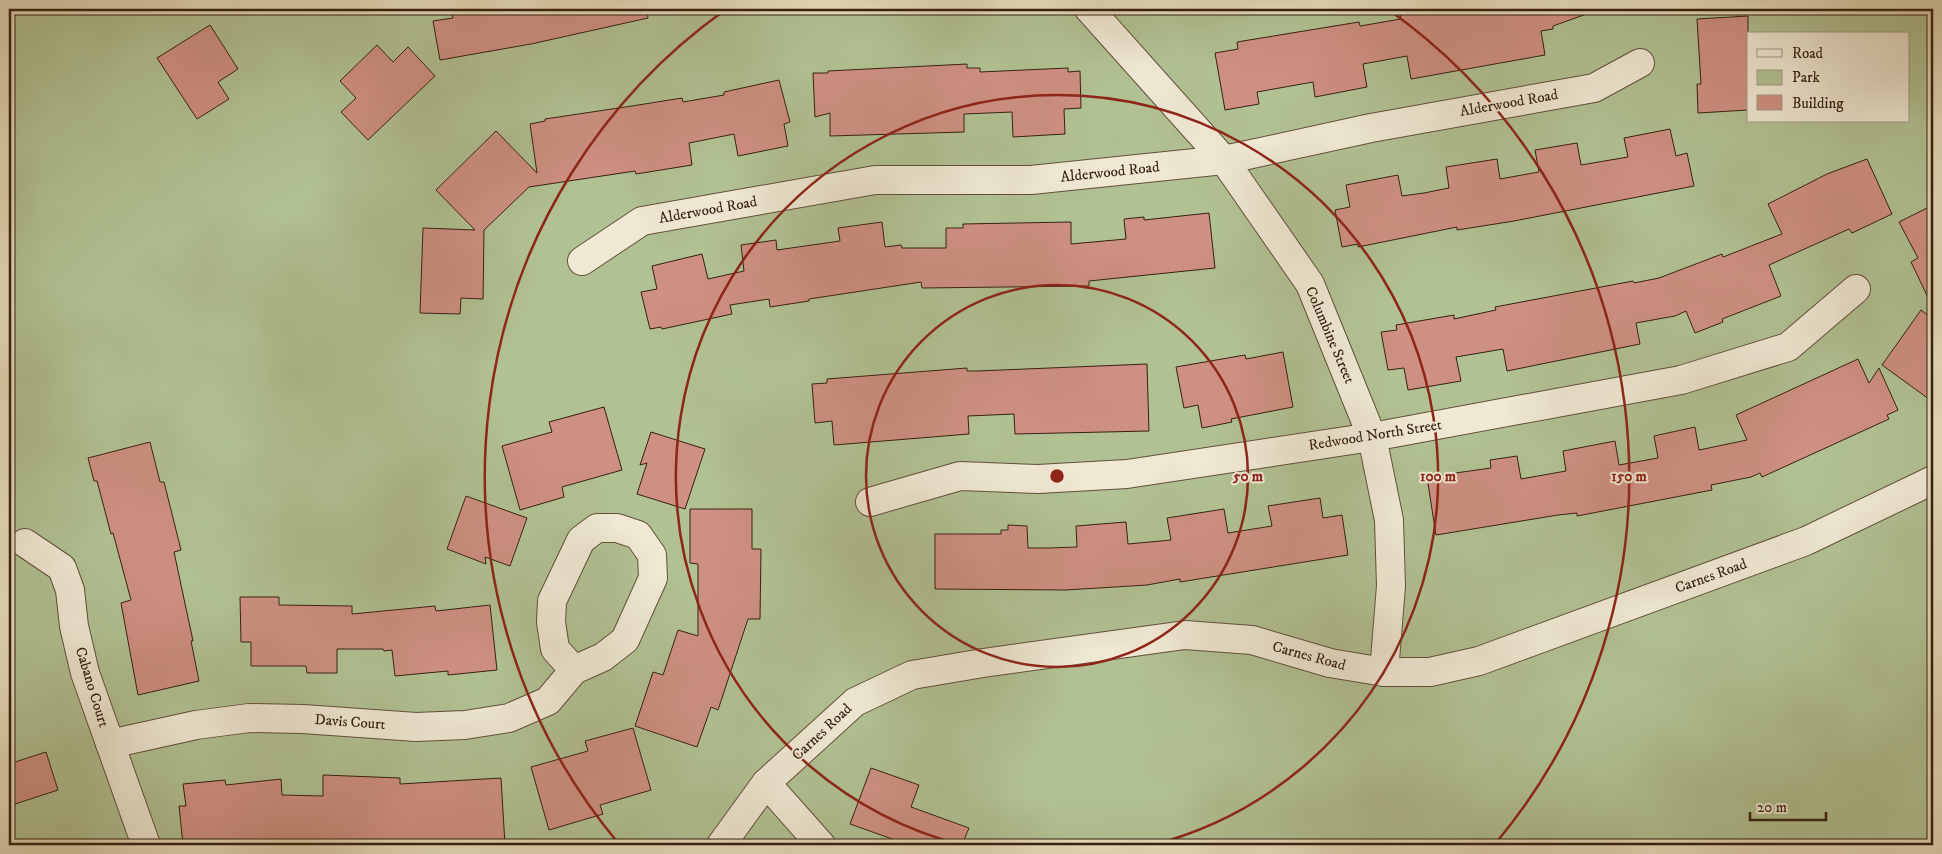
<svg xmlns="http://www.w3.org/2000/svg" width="1942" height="854" viewBox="0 0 1942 854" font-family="'IM FELL DW Pica',serif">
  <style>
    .green { fill: #b1c193; stroke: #747052; fill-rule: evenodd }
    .building { fill: #ce9082; stroke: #362011 }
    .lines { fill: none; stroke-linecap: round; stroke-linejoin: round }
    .minor-casing { stroke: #624f3c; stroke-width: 30 }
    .minor { stroke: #efe8d3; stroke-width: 28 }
    .ring { fill: none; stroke: #8f2418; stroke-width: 2.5 }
    .labels { text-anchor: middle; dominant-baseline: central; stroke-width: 4; stroke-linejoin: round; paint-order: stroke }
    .street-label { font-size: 15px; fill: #362011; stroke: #efe8d3 }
    .centre { fill: #8f2418; stroke: #efe8d3; stroke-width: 2.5 }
    .ring-label { font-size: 15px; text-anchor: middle; font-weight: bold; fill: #8f2418; stroke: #efe8d3; stroke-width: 4; stroke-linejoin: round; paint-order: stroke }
  </style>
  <rect width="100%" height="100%" fill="#e6dcbb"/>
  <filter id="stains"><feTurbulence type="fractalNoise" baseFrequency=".004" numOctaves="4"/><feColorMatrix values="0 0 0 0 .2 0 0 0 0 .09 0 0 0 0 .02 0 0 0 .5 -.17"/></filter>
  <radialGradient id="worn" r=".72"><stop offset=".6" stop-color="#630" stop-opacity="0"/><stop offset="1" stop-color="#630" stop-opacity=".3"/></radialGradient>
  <!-- green -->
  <path class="green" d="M9,9H1933V845H9ZM1748,34H1908V121H1748Z"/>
  <!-- building -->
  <g class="building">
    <polygon points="451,9 647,9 648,18 531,44 440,60 433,21 453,18"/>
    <polygon points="1433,9 1592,9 1592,12 1553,26 1553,29 1541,31 1545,55 1411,79 1407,56 1363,64 1367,87 1315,97 1313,82 1257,92 1259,104 1225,110 1215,53 1238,49 1237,42 1359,22 1360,26 1401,19 1400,14"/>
    <polygon points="1748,16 1748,110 1698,113 1697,84 1701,84 1697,19"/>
    <polygon points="210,25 238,69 218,82 229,99 197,119 157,58"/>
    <polygon points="377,45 393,62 408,47 435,76 368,140 341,112 356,98 340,81"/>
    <polygon points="967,64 967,68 980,68 980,72 1068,68 1068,72 1080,71 1081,108 1064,109 1065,134 1013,137 1012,112 964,114 964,132 830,136 830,113 815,117 813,73 828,73 828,71"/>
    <polygon points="779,80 790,122 784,124 788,146 738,156 734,134 689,143 692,165 636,174 635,171 529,187 484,230 483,299 461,298 460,314 420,313 423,228 475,230 436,190 496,131 537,173 530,124 545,121 545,119 632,106 682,98 683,102 724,95 724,92"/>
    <polygon points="1670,129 1676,156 1687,153 1694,186 1514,221 1457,230 1457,227 1358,247 1358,244 1342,247 1335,210 1350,207 1346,185 1398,175 1402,196 1424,193 1449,188 1446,167 1497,159 1500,179 1539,172 1535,150 1577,143 1581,165 1628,157 1624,138"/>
    <polygon points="1867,159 1892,214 1852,233 1849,229 1769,265 1781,296 1722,319 1723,322 1695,333 1686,311 1675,316 1636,323 1640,344 1507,371 1503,349 1456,357 1461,381 1408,390 1404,368 1388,370 1381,332 1397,330 1396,325 1454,315 1454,319 1496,310 1495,307 1633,281 1634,283 1659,278 1722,254 1723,257 1782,234 1768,204 1827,174"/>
    <polygon points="1933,205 1933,308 1911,262 1918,258 1899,222"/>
    <polygon points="1209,213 1215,268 1089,281 1089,286 922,288 921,282 809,299 809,301 770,307 769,299 730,305 732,314 662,329 661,327 650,329 641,292 657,289 652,266 702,254 708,279 744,271 741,245 776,240 777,250 840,241 838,228 882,222 885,247 901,245 902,248 946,248 946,228 963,228 963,224 1071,222 1071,244 1126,239 1124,219 1144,217 1144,220"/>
    <polygon points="1921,310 1933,319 1933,402 1882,365"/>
    <polygon points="1283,352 1293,407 1231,419 1232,422 1202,428 1198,405 1184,408 1176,367 1245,355 1246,359"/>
    <polygon points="1858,359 1869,383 1879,368 1898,410 1887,415 1889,419 1762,477 1760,473 1751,477 1711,485 1712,490 1577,516 1577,513 1558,515 1436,535 1427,477 1491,468 1490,460 1517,456 1521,479 1566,471 1563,451 1615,441 1619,465 1658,458 1654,436 1695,427 1699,450 1747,440 1736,415"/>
    <polygon points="1147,364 1149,431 1015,434 1014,414 968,416 969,434 834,445 832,421 815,423 812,384 827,383 827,379 967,368 967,371 977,371"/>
    <polygon points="604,407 622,470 562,487 564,497 520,510 502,446 552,432 549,422"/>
    <polygon points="651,432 705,449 685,509 637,494 647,463 640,465"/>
    <polygon points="150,442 160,482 164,482 181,550 174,552 193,641 191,641 199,681 138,695 121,603 131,600 113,533 111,534 97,481 94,481 88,458"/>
    <polygon points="466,496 527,518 510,566 485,557 486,564 447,549"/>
    <polygon points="1320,498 1323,518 1342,515 1348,555 1180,582 1180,579 1147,585 1066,590 935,589 935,534 1001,534 1001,530 1008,530 1008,525 1027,526 1028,548 1049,548 1077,547 1076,526 1126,522 1128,544 1171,540 1167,518 1224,509 1228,533 1272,526 1268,506"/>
    <polygon points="690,509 752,509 752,549 761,549 760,619 748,619 718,710 711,707 697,747 635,726 653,672 663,675 678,630 698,636 698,564 690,563"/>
    <polygon points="240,597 279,597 279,605 352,606 352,614 435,606 436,611 490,605 497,670 448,675 448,671 395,676 392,650 384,651 383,649 337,649 337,673 307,673 306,666 251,666 251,642 241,642"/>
    <polygon points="633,728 651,790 600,805 603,814 549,830 531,767 588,751 585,741"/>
    <polygon points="46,752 58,790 9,806 9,764"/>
    <polygon points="871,768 919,785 911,807 969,828 962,845 909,845 850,824"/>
    <polygon points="323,775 400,778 400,784 501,778 505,845 295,841 295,845 183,845 179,806 186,806 183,784 225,780 226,785 281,779 282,795 323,796"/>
  </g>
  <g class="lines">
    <defs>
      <g id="minor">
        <polyline points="1089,9 1224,160 1310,284 1372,437 1389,520 1391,586 1384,672"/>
        <polyline points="582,261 642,221 875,180 1031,180 1224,160 1371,128 1594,88 1640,63"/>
        <polyline points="870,502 960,476 1038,479 1127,474 1372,437 1681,380 1788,347 1856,289"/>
        <polyline points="25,543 62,568 70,590 74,626 85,673 146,845"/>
        <polyline points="110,744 196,725 249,718 303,719 416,727 465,725 509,718 548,701 574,670 603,657 625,640 653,578 652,555 638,535 617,528 597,528 581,540 552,601 551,622 555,649 574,670"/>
        <polyline points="766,783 821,845"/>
        <polyline points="721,845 766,783 855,702 912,675 983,663 1185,635 1252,640 1330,663 1384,672 1430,672 1479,661 1806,541 1933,480"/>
      </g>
    </defs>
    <!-- minor casing -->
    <use href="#minor" class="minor-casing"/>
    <!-- minor -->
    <use href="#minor" class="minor"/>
  </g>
  <!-- distance rings -->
  <g class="ring">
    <circle cx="1057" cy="476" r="191"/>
    <path d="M962 845A381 381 0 1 1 1152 845"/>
    <path d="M619 844A572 572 0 0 1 725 10M1389 10A572 572 0 0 1 1495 844"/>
  </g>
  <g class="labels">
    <!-- street labels -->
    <g class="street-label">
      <text transform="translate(1509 103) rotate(-10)">Alderwood Road</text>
      <text transform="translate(1110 172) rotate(-6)">Alderwood Road</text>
      <text transform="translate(708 210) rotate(-10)">Alderwood Road</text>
      <text transform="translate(1330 335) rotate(67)">Columbine Street</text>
      <text transform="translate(1375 435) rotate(-9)">Redwood North Street</text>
      <text transform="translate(1711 576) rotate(-20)">Carnes Road</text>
      <text transform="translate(1309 656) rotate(15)">Carnes Road</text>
      <text transform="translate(92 687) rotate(73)">Cabano Court</text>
      <text transform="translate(350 722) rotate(4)">Davis Court</text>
      <text transform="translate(822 732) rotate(-43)">Carnes Road</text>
    </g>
  </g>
  <circle cx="1057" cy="476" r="8" class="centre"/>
  <g class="ring-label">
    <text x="1248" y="481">50 m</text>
    <text x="1438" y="481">100 m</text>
    <text x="1629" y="481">150 m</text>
  </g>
  <!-- margin -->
  <rect width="1942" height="854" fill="none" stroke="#e6dcbb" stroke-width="30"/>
  <rect x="10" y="10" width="1922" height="834" fill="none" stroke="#362011" stroke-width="2.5"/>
  <rect x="15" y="15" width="1912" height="824" fill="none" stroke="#362011"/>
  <!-- legend -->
  <rect x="1747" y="32" width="162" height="90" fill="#efe8d3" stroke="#a59885"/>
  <rect x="1757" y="49" width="25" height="8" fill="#efe8d3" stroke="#a59885"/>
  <text x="1792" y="58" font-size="15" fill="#362011">Road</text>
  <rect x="1757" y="70" width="25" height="15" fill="#b1c193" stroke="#a59885"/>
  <text x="1792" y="82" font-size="15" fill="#362011">Park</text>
  <rect x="1757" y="95" width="25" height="15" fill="#ce9082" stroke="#a59885"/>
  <text x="1792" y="108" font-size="15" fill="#362011">Building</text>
  <!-- scale -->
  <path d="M1750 812v8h76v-8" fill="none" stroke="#362011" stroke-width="2.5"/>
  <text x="1757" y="812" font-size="15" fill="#362011" stroke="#efe8d3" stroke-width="4" paint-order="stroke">20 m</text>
  <rect width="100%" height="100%" filter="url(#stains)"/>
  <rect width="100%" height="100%" fill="url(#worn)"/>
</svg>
